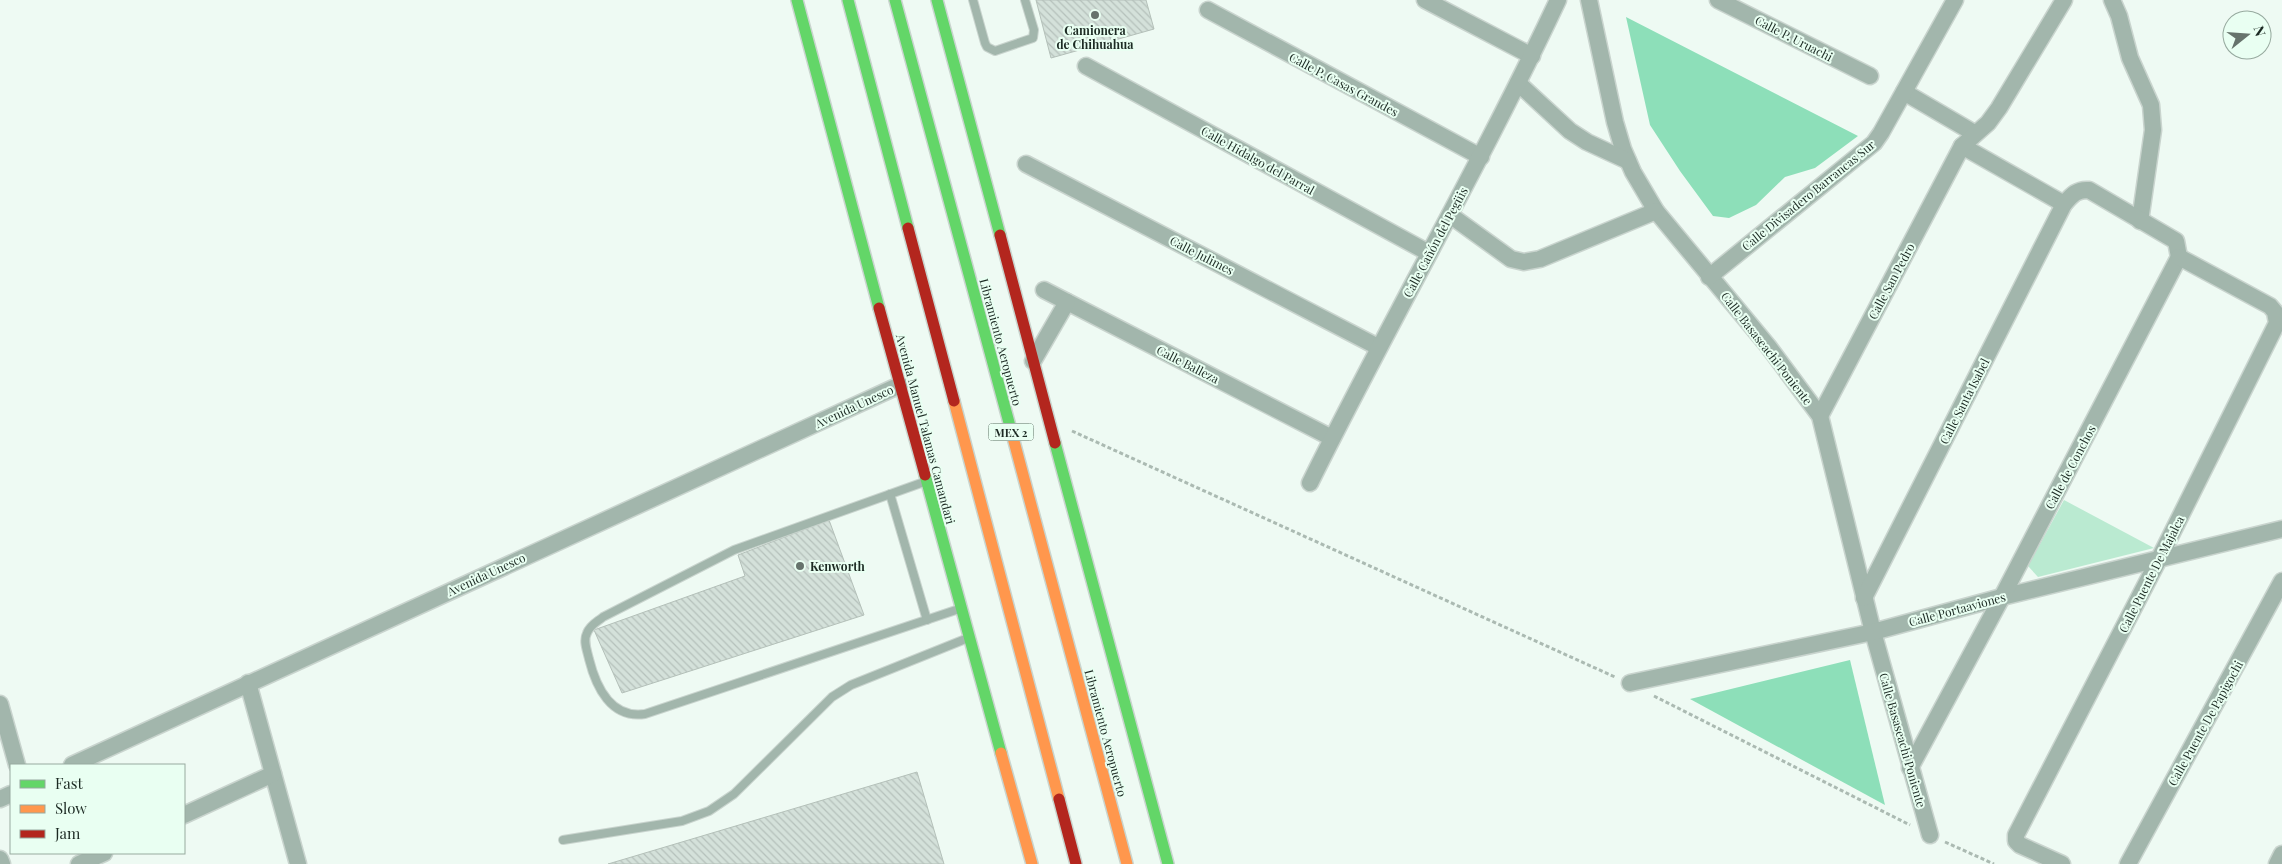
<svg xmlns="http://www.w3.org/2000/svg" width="2282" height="864" viewBox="0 0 2282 864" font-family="'Playfair Display',serif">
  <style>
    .park { fill: #baead1 }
    .water { fill: #8ddfb9 }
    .building { fill: url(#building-back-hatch); stroke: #b4c0b9 }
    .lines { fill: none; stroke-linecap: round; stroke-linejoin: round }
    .lane-casing { stroke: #c9d4ce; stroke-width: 10 }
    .street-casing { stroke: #c9d4ce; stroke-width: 19 }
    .fast-casing { stroke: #c9d4ce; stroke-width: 14 }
    .slow-casing { stroke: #c9d4ce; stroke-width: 14 }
    .jam-casing { stroke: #c9d4ce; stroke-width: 14 }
    .path { stroke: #abbab2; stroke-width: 3; stroke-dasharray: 4 2.5; stroke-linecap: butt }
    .lane { stroke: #a2b6ac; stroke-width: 8 }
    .street { stroke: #a2b6ac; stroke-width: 16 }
    .fast { stroke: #63d668; stroke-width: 11 }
    .slow { stroke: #ff974d; stroke-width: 11 }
    .jam { stroke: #b3261e; stroke-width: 11 }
    .poi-dot { fill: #66736c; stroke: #e9fff2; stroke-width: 2 }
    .labels { text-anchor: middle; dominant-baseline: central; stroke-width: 4; stroke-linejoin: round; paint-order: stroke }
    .shield { fill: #e9fff2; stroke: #5a6a61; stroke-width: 1 }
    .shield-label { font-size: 11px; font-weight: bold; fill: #1c2a23 }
    .poi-label { font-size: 12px; font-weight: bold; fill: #1c2a23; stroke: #e9fff2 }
    .street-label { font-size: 12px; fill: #1c2a23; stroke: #e9fff2 }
  </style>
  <defs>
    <pattern id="building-back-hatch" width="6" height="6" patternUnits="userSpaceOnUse" patternTransform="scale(1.25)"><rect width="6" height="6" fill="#d4e1da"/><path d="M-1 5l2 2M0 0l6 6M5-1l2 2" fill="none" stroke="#b5c1bb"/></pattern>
  </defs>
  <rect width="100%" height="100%" fill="#eefaf3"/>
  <!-- park -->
  <polygon class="park" points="2064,500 2154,548 2038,577 2028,566"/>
  <!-- water -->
  <g class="water">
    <polygon points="1626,17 1858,136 1815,168 1785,177 1756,205 1729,218 1713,216 1680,171 1650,125"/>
    <polygon points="1850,660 1885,805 1690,699"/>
  </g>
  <!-- building -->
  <g class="building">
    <polygon points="1036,0 1146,0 1154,29 1051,58"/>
    <polygon points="829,520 864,615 622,693 594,630 745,576 738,555"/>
    <polygon points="917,772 944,864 608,864"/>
  </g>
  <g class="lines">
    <defs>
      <g id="lane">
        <polyline points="973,0 985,43 987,47 995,51 1033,38 1034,30 1025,0"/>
        <path d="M924,482L734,550L603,617C597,622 590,625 587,633C583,641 587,650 589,659C596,687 611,719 645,714L959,609"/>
        <polyline points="890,494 927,620"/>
        <polyline points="563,840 682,821 709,811 734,794 832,697 851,685 968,638"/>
      </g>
      <g id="street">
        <polyline points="1425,0 1532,56"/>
        <polyline points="1589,0 1615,122 1623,149 1633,172 1656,211 1768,346 1820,416 1873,632 1930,835"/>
        <polyline points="1718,0 1870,76"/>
        <polyline points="2112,0 2119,16 2130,58 2151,105 2153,130 2140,221"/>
        <polyline points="1208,10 1481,157"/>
        <polyline points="1086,66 1429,253"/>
        <polyline points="1518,83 1570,131 1587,142 1628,161"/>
        <polyline points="1904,92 1974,133"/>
        <polyline points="1962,146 2064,204"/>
        <polyline points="1026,164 1378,347"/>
        <polyline points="1450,215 1511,259 1524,262 1540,259 1656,211"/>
        <polyline points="1709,277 1874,143 1881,133 1955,0"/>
        <polyline points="1044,290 1332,438"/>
        <polyline points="1033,361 1067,302"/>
        <polyline points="1820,416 1962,146 1988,123 1999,108 2064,0"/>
        <path d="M1310,483C1390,321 1481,164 1558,0"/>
        <path d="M1864,598L2064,204C2072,195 2077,189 2089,190L2176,241L2179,257"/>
        <polyline points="248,683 298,864"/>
        <polyline points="1630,683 1873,632 2002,597 2282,529"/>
        <polyline points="0,704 17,765"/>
        <polyline points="72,765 900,385"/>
        <polyline points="1910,768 2002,597 2179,257"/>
        <polyline points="0,799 11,794"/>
        <polyline points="184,815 273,774"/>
        <polyline points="0,859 2,864"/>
        <polyline points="79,864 104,853"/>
        <polyline points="2062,864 2020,845 2016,841 2016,835 2159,559 2277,323 2275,312 2270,306 2179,257"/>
        <polyline points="2128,864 2282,581"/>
        <polyline points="2277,864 2282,854"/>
      </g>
      <g id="fast">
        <polyline points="797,0 879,308"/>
        <polyline points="848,0 908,228"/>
        <polyline points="895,0 1011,430"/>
        <polyline points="937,0 1000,235"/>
        <polyline points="1055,443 1168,864"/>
        <polyline points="925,475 1001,753"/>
      </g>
      <g id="slow">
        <polyline points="954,401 1059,799"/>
        <polyline points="1011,430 1127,864"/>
        <polyline points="1001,753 1032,864"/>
      </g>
      <g id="jam">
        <polyline points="908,228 954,401"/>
        <polyline points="1000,235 1055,443"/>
        <polyline points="879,308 925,475"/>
        <polyline points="1059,799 1076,864"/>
      </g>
    </defs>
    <!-- lane casing -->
    <use href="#lane" class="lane-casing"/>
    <!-- street casing -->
    <use href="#street" class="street-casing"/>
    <!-- fast casing -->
    <use href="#fast" class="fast-casing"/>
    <!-- slow casing -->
    <use href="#slow" class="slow-casing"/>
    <!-- jam casing -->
    <use href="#jam" class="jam-casing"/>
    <!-- path -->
    <g class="path">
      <polyline points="1072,431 1615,677"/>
      <polyline points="1654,696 1910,825"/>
      <polyline points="1945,842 1994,864"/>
    </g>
    <!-- lane -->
    <use href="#lane" class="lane"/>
    <!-- street -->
    <use href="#street" class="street"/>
    <!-- fast -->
    <use href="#fast" class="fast"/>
    <!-- slow -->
    <use href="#slow" class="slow"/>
    <!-- jam -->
    <use href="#jam" class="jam"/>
  </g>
  <!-- markers -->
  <g class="poi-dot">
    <circle cx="1095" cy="15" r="5"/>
    <circle cx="800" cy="566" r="5"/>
  </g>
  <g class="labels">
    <!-- shield labels -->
    <rect class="shield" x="988.5" y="423.5" width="45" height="17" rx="4"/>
    <g class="shield-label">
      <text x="1011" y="432">MEX 2</text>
    </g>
    <!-- poi labels -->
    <g class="poi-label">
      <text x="1095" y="30">Camionera<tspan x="1095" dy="14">de Chihuahua</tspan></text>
      <text x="810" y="566" text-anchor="start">Kenworth</text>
    </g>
    <!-- street labels -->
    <g class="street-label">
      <text transform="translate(1794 38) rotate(27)">Calle P. Uruachi</text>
      <text transform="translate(1344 84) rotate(28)">Calle P. Casas Grandes</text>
      <text transform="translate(1258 160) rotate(29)">Calle Hidalgo del Parral</text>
      <text transform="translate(1808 195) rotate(-39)">Calle Divisadero Barrancas Sur</text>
      <text transform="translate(1435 242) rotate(-62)">Calle Cañón del Pegüis</text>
      <text transform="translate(1202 255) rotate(27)">Calle Julimes</text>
      <text transform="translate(1891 281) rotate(-62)">Calle San Pedro</text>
      <text transform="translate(1001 342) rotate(75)">Libramiento Aeropuerto</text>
      <text transform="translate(1767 348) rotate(52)">Calle Basaseachi Poniente</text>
      <text transform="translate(1188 364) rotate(27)">Calle Balleza</text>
      <text transform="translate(1964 401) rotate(-63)">Calle Santa Isabel</text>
      <text transform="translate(854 406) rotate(-25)">Avenida Unesco</text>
      <text transform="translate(926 429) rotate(75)">Avenida Manuel Talamas Camandari</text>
      <text transform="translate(2070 467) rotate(-62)">Calle de Conchos</text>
      <text transform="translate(486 574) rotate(-25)">Avenida Unesco</text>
      <text transform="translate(2151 574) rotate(-63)">Calle Puente De Majalca</text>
      <text transform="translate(1957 609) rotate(-15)">Calle Portaaviones</text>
      <text transform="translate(2205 723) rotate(-61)">Calle Puente De Papigochi</text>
      <text transform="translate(1106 733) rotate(75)">Libramiento Aeropuerto</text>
      <text transform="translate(1903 740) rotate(74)">Calle Basaseachi Poniente</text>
    </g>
  </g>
  <!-- legend -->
  <rect x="10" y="764" width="175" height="90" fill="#e9fff2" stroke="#97aa9f"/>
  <rect x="20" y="780" width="25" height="8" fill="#63d668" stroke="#97aa9f"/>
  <text x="55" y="789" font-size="15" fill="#1c2a23">Fast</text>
  <rect x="20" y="805" width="25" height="8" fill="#ff974d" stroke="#97aa9f"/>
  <text x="55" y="814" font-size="15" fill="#1c2a23">Slow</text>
  <rect x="20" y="830" width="25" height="8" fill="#b3261e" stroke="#97aa9f"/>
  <text x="55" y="839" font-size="15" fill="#1c2a23">Jam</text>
  <!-- north arrow -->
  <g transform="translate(2247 35) rotate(73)"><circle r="24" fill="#e9fff2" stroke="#97aa9f"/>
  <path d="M0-4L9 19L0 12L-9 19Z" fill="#66736c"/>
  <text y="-8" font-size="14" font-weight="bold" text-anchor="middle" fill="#1c2a23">N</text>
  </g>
</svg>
